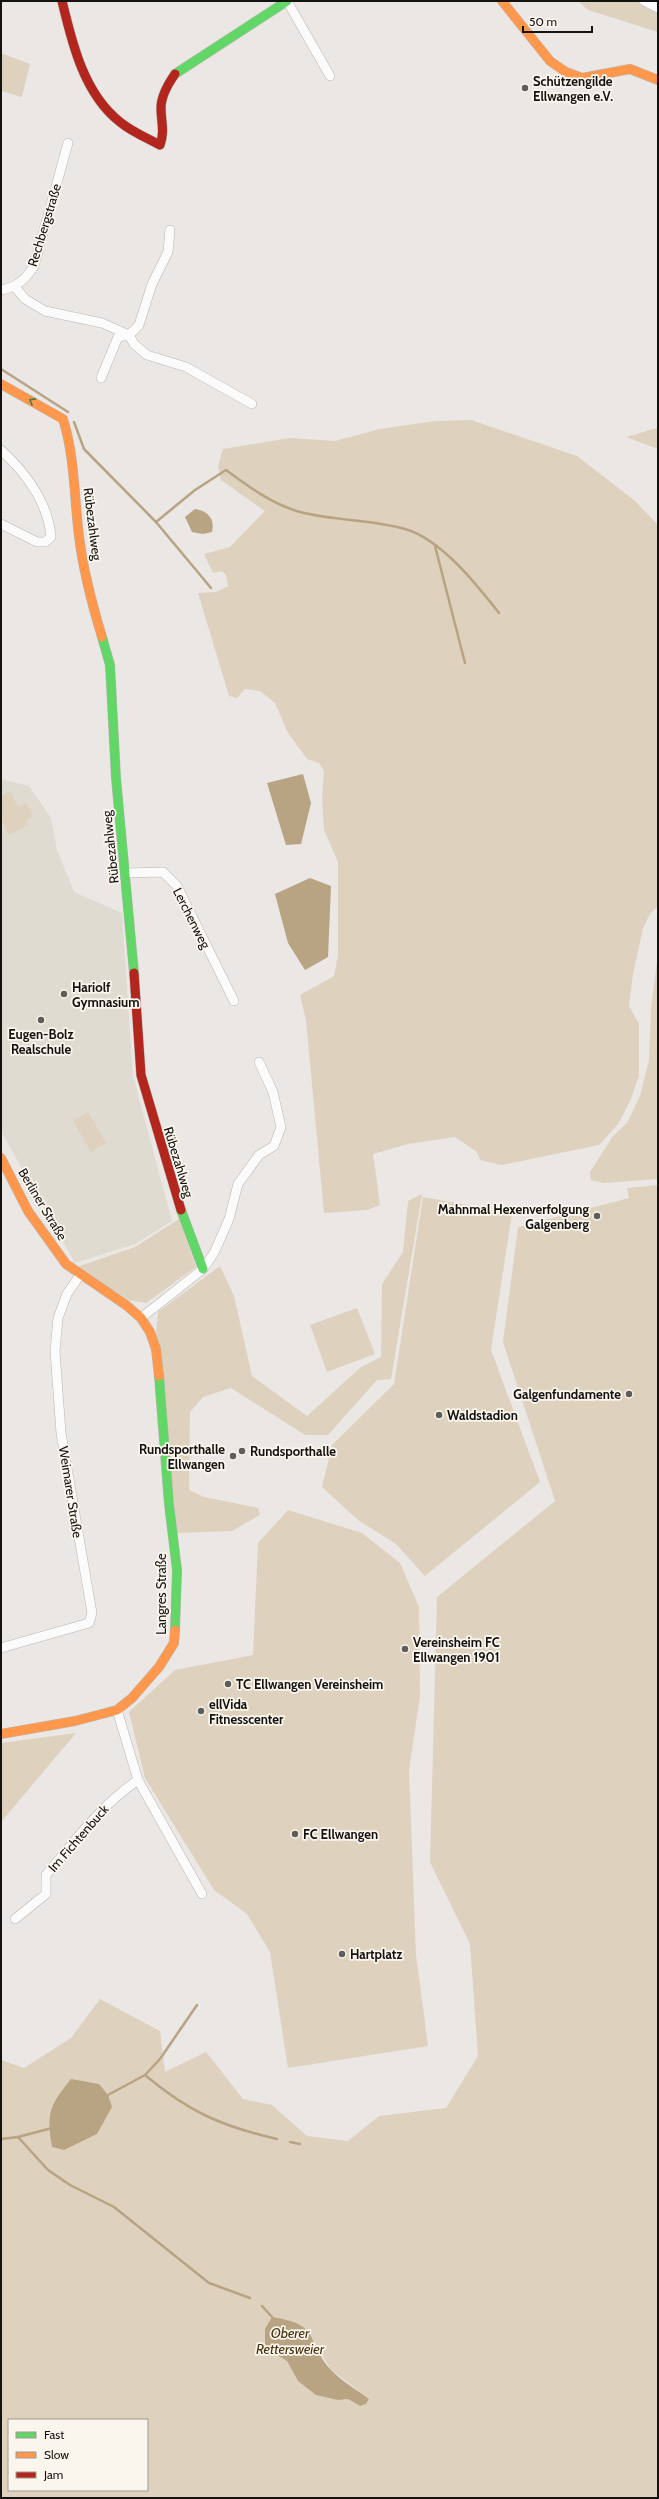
<svg xmlns="http://www.w3.org/2000/svg" width="659" height="2499" viewBox="0 0 659 2499" font-family="Cabin,sans-serif">
  <style>
    .built { fill: #e0dbd1 }
    .green { fill: #ded2bf; fill-rule: evenodd }
    .water { fill: #b8a383 }
    .lines { fill: none; stroke-linecap: round; stroke-linejoin: round }
    .stream { stroke: #b8a383; stroke-width: 2.5 }
    .street-casing { stroke: #b8b6b3; stroke-width: 10 }
    .fast-casing { stroke: #b8b6b3; stroke-width: 10 }
    .slow-casing { stroke: #b8b6b3; stroke-width: 10 }
    .jam-casing { stroke: #b8b6b3; stroke-width: 10 }
    .street { stroke: #fcfbfb; stroke-width: 9 }
    .fast { stroke: #63d668; stroke-width: 9 }
    .slow { stroke: #ff974d; stroke-width: 9 }
    .jam { stroke: #b3261e; stroke-width: 9 }
    .oneway { stroke: #3f7e40 }
    .poi-dot { fill: #5e5d5a; stroke: #fbf6ed; stroke-width: 1.5 }
    .labels { text-anchor: middle; dominant-baseline: central; stroke-width: 3.5; stroke-linejoin: round; paint-order: stroke }
    .poi-label { font-size: 13px; font-weight: bold; fill: #13120f; stroke: #fbf6ed; text-anchor: start }
    .street-label { font-size: 13px; fill: #13120f; stroke: #fbf6ed }
    .water-label { font-size: 14px; font-style: italic; fill: #48320e; stroke: #fbf6ed }
  </style>
  <rect width="100%" height="100%" fill="#eae7e4"/>
  <!-- built -->
  <polygon class="built" points="1,779 29,786 51,818 57,850 74,892 122,913 133,1076 172,1221 135,1244 75,1263 1,1131"/>
  <!-- green -->
  <g class="green">
    <polygon points="578,1 658,1 658,32 588,10"/>
    <polygon points="1,53 30,64 22,97 1,91"/>
    <polygon points="471,420 577,456 634,500 658,525 658,906 650,914 643,928 633,974 629,1006 639,1024 639,1076 630,1101 618,1124 599,1145 502,1165 480,1160 477,1152 455,1137 408,1144 373,1154 380,1205 367,1210 324,1213 306,1020 300,995 334,976 338,955 338,862 324,830 322,799 324,771 319,763 307,759 288,733 275,703 260,691 245,689 237,698 229,696 198,593 216,592 228,586 226,575 222,571 213,573 204,554 230,547 265,511 221,480 218,466 223,449 290,438 335,441 380,429 435,421"/>
    <polygon points="658,427 658,449 626,437 657,428"/>
    <polygon points="10,791 18,807 26,803 33,817 26,821 28,825 9,835 1,820 1,796"/>
    <polygon points="658,954 658,1179 603,1183 591,1180 590,1172 613,1136 627,1123 640,1096 649,1060 651,1009"/>
    <polygon points="88,1112 106,1143 91,1152 73,1121"/>
    <path d="M658,1185V2498H1V2060L24,2068L71,2038L100,1999L160,2031L165,2072L206,2052L243,2099L272,2105L307,2136L348,2141L379,2116L446,2108L478,2056L470,1944L430,1862L437,1597L555,1501L503,1342L518,1227L629,1198L627,1188ZM308,2330L330,2369L369,2399L366,2404L360,2406L348,2399L338,2400L298,2381L287,2361ZM9,2420H147V2490H9Z"/>
    <polygon points="422,1194 391,1379 377,1380 328,1435 305,1435 231,1388 203,1397 190,1412 189,1490 204,1497 258,1508 260,1515 232,1531 177,1533 156,1334 158,1312 220,1266 234,1296 252,1376 307,1416 361,1367 381,1357 382,1284 403,1252 408,1201"/>
    <polygon points="423,1197 512,1213 491,1350 540,1482 425,1576 396,1544 358,1520 322,1487 332,1445 394,1384"/>
    <polygon points="179,1219 196,1267 146,1303 129,1300 77,1267 135,1247"/>
    <polygon points="357,1308 375,1354 327,1372 310,1325"/>
    <polygon points="288,1510 362,1533 400,1563 419,1607 420,1696 409,1770 416,1955 428,2046 288,2068 270,1952 247,1914 214,1890 145,1778 129,1712 175,1670 253,1655 258,1543"/>
    <polygon points="76,1733 1,1822 1,1743"/>
  </g>
  <!-- water -->
  <g class="water">
    <path d="M195,509C208,511 215,519 212,532L203,534L192,532L185,517Z"/>
    <polygon points="303,774 311,803 301,844 286,845 267,783"/>
    <polygon points="310,878 331,886 328,957 305,970 288,943 275,894"/>
    <path d="M71,2079L99,2084L108,2095L112,2107L97,2134L64,2150L52,2147C46,2112 50,2105 71,2079Z"/>
    <path d="M272,2317C322,2325 305,2339 330,2369C340,2380 357,2390 369,2399L366,2404L360,2406L348,2399L338,2400L316,2395L298,2381L287,2361L271,2351L265,2344V2329Z"/>
  </g>
  <g class="lines">
    <!-- stream -->
    <g class="stream">
      <polyline points="1,369 68,412"/>
      <polyline points="74,422 84,449 156,522 211,588"/>
      <path d="M156,522L195,490L226,470C249,487 272,504 300,512C334,521 371,519 405,529C441,539 477,585 499,613"/>
      <polyline points="435,546 465,663"/>
      <path d="M145,2075C189,2112 221,2126 277,2139"/>
      <polyline points="106,2096 145,2075 160,2059 197,2005"/>
      <polyline points="18,2137 52,2128"/>
      <polyline points="1,2139 18,2137 48,2170 70,2185 114,2207 209,2283 250,2298"/>
      <polyline points="290,2142 300,2144"/>
      <polyline points="262,2306 272,2317"/>
    </g>
    <defs>
      <g id="street">
        <polyline points="287,1 330,76"/>
        <polyline points="644,1 658,8"/>
        <polyline points="15,287 25,299 45,311 102,323 129,335 134,344 147,355 186,367 252,404"/>
        <path d="M1,290C17,287 25,280 34,266L68,143"/>
        <polyline points="101,378 118,337 129,335 139,325 152,284 168,252 170,230"/>
        <path d="M1,450C26,473 48,502 51,537L45,542H37L1,524"/>
        <polyline points="126,873 163,872 177,886 234,1001"/>
        <polyline points="141,1318 203,1269 214,1253 229,1219 238,1184 259,1155 274,1146 281,1127 273,1092 259,1062"/>
        <polyline points="1,1648 89,1623 92,1613 61,1433 55,1351 58,1318 67,1294 80,1275"/>
        <polyline points="117,1710 138,1780 202,1894"/>
        <path d="M15,1919L46,1894V1875C75,1841 101,1805 138,1780"/>
      </g>
      <g id="fast">
        <polyline points="175,74 287,1"/>
        <polyline points="102,637 110,665 116,778 134,973"/>
        <polyline points="181,1210 203,1269"/>
        <polyline points="159,1376 169,1504 177,1570 175,1630"/>
      </g>
      <g id="slow">
        <polyline points="502,1 550,61 566,72 582,78 630,69 658,80"/>
        <path d="M1,384L63,419C75,457 74,497 79,536C83,570 92,604 102,637"/>
        <polyline points="1,1158 28,1211 66,1264 126,1305 141,1318 150,1332 156,1349 159,1376"/>
        <polyline points="1,1734 75,1721 117,1710 132,1698 159,1667 174,1643 175,1630"/>
      </g>
      <g id="jam">
        <path d="M62,1C72,43 84,94 120,122C132,132 147,138 160,145C165,131 161,122 161,108C161,96 168,84 175,74"/>
        <polyline points="134,973 141,1075 181,1210"/>
      </g>
    </defs>
    <!-- street casing -->
    <use href="#street" class="street-casing"/>
    <!-- fast casing -->
    <use href="#fast" class="fast-casing"/>
    <!-- slow casing -->
    <use href="#slow" class="slow-casing"/>
    <!-- jam casing -->
    <use href="#jam" class="jam-casing"/>
    <!-- street -->
    <use href="#street" class="street"/>
    <!-- fast -->
    <use href="#fast" class="fast"/>
    <!-- slow -->
    <use href="#slow" class="slow"/>
    <!-- jam -->
    <use href="#jam" class="jam"/>
  </g>
  <!-- one-way arrows -->
  <defs><path id="oneway-chevron" d="M-2-3.5L2.5 0L-2 3.5" fill="none" stroke-width="1.6" stroke-linecap="round" stroke-linejoin="round"/></defs>
  <use class="oneway" href="#oneway-chevron" transform="translate(32 401) rotate(-151)"/>
  <!-- markers -->
  <g class="poi-dot">
    <circle cx="525" cy="88" r="4"/>
    <circle cx="64" cy="994" r="4"/>
    <circle cx="41" cy="1020" r="4"/>
    <circle cx="597" cy="1216" r="4"/>
    <circle cx="629" cy="1394" r="4"/>
    <circle cx="439" cy="1415" r="4"/>
    <circle cx="242" cy="1451" r="4"/>
    <circle cx="233" cy="1456" r="4"/>
    <circle cx="405" cy="1649" r="4"/>
    <circle cx="228" cy="1684" r="4"/>
    <circle cx="201" cy="1711" r="4"/>
    <circle cx="295" cy="1834" r="4"/>
    <circle cx="342" cy="1954" r="4"/>
  </g>
  <g class="labels">
    <!-- poi labels -->
    <g class="poi-label">
      <text x="533" y="81">Schützengilde<tspan x="533" dy="15">Ellwangen e.V.</tspan></text>
      <text x="72" y="987">Hariolf<tspan x="72" dy="15">Gymnasium</tspan></text>
      <text x="41" y="1034" text-anchor="middle">Eugen-Bolz<tspan x="41" dy="15">Realschule</tspan></text>
      <text x="589" y="1209" text-anchor="end">Mahnmal Hexenverfolgung<tspan x="589" dy="15">Galgenberg</tspan></text>
      <text x="621" y="1394" text-anchor="end">Galgenfundamente</text>
      <text x="447" y="1415">Waldstadion</text>
      <text x="225" y="1449" text-anchor="end">Rundsporthalle<tspan x="225" dy="15">Ellwangen</tspan></text>
      <text x="250" y="1451">Rundsporthalle</text>
      <text x="413" y="1642">Vereinsheim FC<tspan x="413" dy="15">Ellwangen 1901</tspan></text>
      <text x="236" y="1684">TC Ellwangen Vereinsheim</text>
      <text x="209" y="1704">ellVida<tspan x="209" dy="15">Fitnesscenter</tspan></text>
      <text x="303" y="1834">FC Ellwangen</text>
      <text x="350" y="1954">Hartplatz</text>
    </g>
    <!-- street labels -->
    <g class="street-label">
      <text transform="translate(44 225) rotate(-73)">Rechbergstraße</text>
      <text transform="translate(93 524) rotate(83)">Rübezahlweg</text>
      <text transform="translate(110 847) rotate(-96)">Rübezahlweg</text>
      <text transform="translate(192 918) rotate(63)">Lerchenweg</text>
      <text transform="translate(179 1162) rotate(73)">Rübezahlweg</text>
      <text transform="translate(43 1204) rotate(59)">Berliner Straße</text>
      <text transform="translate(71 1492) rotate(81)">Weimarer Straße</text>
      <text transform="translate(161 1594) rotate(-90)">Langres Straße</text>
      <text transform="translate(78 1838) rotate(-49)">Im Fichtenbuck</text>
    </g>
    <!-- water labels -->
    <g class="water-label">
      <text x="290" y="2333">Oberer<tspan x="290" dy="16">Rettersweier</tspan></text>
    </g>
  </g>
  <!-- border -->
  <rect width="659" height="2499" fill="none" stroke="#13120f" stroke-width="4"/>
  <!-- legend -->
  <rect x="8" y="2419" width="140" height="72" fill="#fbf6ed" stroke="#9e9b94"/>
  <rect x="16" y="2432" width="20" height="6" fill="#63d668" stroke="#9e9b94"/>
  <text x="44" y="2439" font-size="12" fill="#13120f">Fast</text>
  <rect x="16" y="2452" width="20" height="6" fill="#ff974d" stroke="#9e9b94"/>
  <text x="44" y="2459" font-size="12" fill="#13120f">Slow</text>
  <rect x="16" y="2472" width="20" height="6" fill="#b3261e" stroke="#9e9b94"/>
  <text x="44" y="2479" font-size="12" fill="#13120f">Jam</text>
  <!-- scale -->
  <path d="M523 26v6h69v-6" fill="none" stroke="#13120f" stroke-width="2"/>
  <text x="529" y="26" font-size="12" fill="#13120f" stroke="#fbf6ed" stroke-width="3" paint-order="stroke">50 m</text>
</svg>
